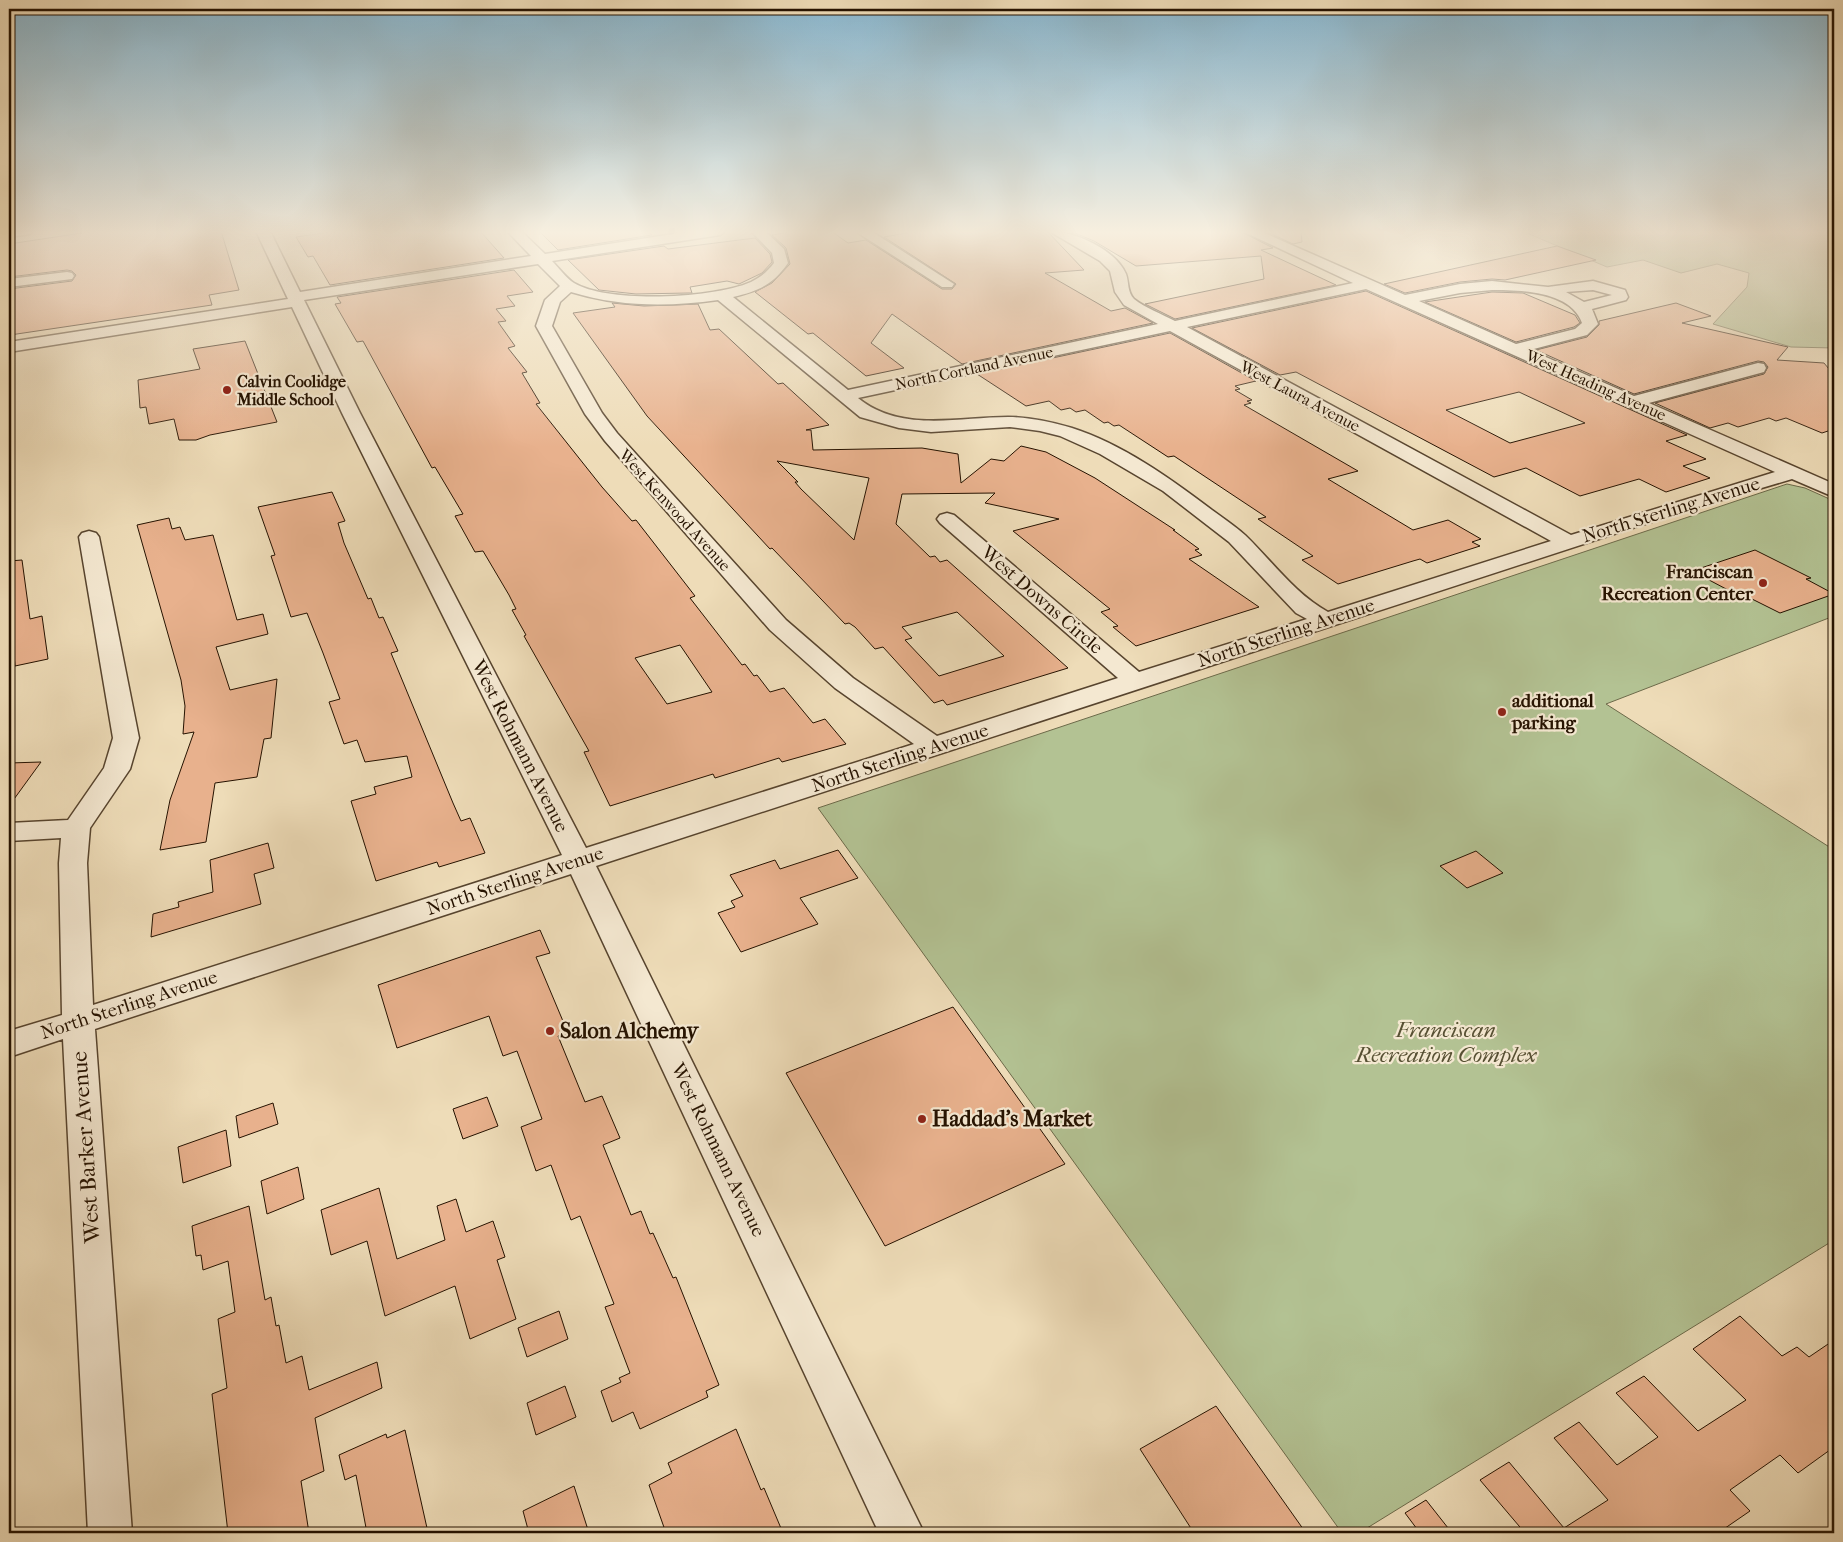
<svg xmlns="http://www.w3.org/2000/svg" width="1843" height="1542" viewBox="0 0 1843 1542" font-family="'IM FELL French Canon',serif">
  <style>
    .green { fill: #b3c293; stroke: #6c6a4a }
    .building { fill: #e8b18d; stroke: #251200; fill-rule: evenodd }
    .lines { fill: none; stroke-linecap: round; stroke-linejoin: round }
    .minor-casing { stroke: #57442e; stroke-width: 3 }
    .minor { fill: #f4e8d1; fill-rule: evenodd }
    .poi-dot { fill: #8f2418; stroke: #f4e8d1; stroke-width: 2 }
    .labels { text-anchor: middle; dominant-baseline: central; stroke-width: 4.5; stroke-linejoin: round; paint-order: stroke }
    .far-street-label { font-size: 16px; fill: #251200; stroke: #f4e8d1 }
    .far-poi-label { font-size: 16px; font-weight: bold; fill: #251200; stroke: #f4e8d1; text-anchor: start }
    .street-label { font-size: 19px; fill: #251200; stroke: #f4e8d1 }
    .poi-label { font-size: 19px; font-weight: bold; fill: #251200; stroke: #f4e8d1; text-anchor: end }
    .near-park-label { font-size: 22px; font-style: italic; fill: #575033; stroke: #f4e8d1 }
    .near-poi-label { font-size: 22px; font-weight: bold; fill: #251200; stroke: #f4e8d1; text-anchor: start }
    .near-street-label { font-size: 22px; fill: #251200; stroke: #f4e8d1 }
  </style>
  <rect width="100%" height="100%" fill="#eedcb8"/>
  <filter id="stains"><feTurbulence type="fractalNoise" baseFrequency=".004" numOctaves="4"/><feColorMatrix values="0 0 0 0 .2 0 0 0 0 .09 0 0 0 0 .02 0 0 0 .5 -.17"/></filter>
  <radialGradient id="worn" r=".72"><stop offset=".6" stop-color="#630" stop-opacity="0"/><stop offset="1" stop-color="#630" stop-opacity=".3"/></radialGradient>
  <!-- green -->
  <g class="green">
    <polygon points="1522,231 1834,231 1834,348 1791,347 1713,324 1747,287 1749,273 1717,264 1681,273 1643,260 1607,267"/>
    <polygon points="1787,484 1805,488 1834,501 1834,616 1606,704 1834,850 1834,1240 1359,1533 1342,1533 818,808"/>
  </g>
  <!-- building -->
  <g class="building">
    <polygon points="95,231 221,231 239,290 209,295 212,305 10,335 9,289 72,281 76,275 72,271 67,270 9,277 9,244"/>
    <polygon points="336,231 480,231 504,258 330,285 313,256 308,257 296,237"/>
    <polygon points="539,231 647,231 652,235 558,250"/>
    <polygon points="796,231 831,231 848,243 866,240 942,289 952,289 956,284 884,237 918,231 1047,231 1084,270 1045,273 1111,311 1125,308 1153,323 962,364 892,314 871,343 904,368 866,376 813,333 808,334 755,292 772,283 790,264 786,248 772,235"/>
    <polygon points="1070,231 1240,231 1273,248 1261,250 1336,285 1175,319 1145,304 1264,279 1261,256 1136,266 1094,241"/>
    <polygon points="1265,231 1301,231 1302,242 1293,244"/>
    <polygon points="755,238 770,254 772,262 762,273 739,284 727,281 690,287 692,293 688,293 636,294 599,290 568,260 664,246 668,249"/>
    <polygon points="1557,246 1596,260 1505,280 1492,279 1460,282 1405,293 1384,284"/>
    <path d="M514,270L533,292L507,296L515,306L496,309L506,321L498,322L515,346L508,348L527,372L522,373L540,403L536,404L602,487L632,521L636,520L695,596L690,598L742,665L745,664L754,676L757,675L770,692L784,688L813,723L825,719L846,744L782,762L779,758L715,778L713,774L610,806L584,752L589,751L524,636L526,635L512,610L516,609L509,595L483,551L475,552L455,516L463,514L435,467L432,468L363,341L357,342L335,304L341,303L337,297ZM680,645L712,692L667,704L635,658Z"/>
    <path d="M1366,291L1687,435L1666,441L1706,459L1683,466L1710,478L1666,492L1639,479L1580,496L1526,468L1494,477L1296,372L1280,375L1192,328ZM1519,392L1585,423L1510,443L1446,410Z"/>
    <polygon points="1492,292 1523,293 1575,315 1580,323 1574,327 1516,342 1425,302"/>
    <path d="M612,303L644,306L698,304L710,330L719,329L778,384L783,383L829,425L806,430H811L813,450L922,448L958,454L961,483L991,459L1004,461L1021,446L1046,452L1095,478L1175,530H1173L1199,549L1195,550L1202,555L1189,559L1259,607L1136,646L1113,627L1118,626L1101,612L1110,609L1013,531L1059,519L985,503L995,493L902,494L896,524L930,557L935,556L940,562L947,560L1068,668L947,705L943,700L934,703L883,647L875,649L855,627L849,623L845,624L772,548L770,549L647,416L573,313L615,307ZM777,461L869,478L854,540L801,489L795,482H798ZM957,612L1004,656L939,676L905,640L912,638L902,627Z"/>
    <polygon points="1676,303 1711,316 1682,323 1788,347 1777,360 1824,363 1834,375 1834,429 1822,433 1786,418 1776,421 1769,418 1738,427 1728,423 1710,428 1655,403 1764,374 1768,367 1764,362 1758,361 1634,394 1536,350 1587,337 1599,325 1599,321"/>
    <polygon points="1170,333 1256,381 1235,386 1240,389 1235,390 1252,400 1247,401 1251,403 1244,405 1358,471 1328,479 1413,530 1448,520 1481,539 1472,542 1480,546 1427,563 1420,559 1413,561 1338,584 1302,560 1313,556 1258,519 1266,517 1174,456 1168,457 1119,425 1114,426 1108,422 1104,423 1085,410 1076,412 1070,408 1061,410 1049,401 1026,406 977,374"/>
    <polygon points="245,341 277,422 210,435 196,440 179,440 174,419 149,424 146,407 140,408 138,380 200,369 193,349"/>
    <polygon points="332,492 345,521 338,523 344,543 368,599 371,598 379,618 383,617 398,651 391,653 453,803 461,821 470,818 485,853 439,867 437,862 376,881 351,801 376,794 374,787 412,777 407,756 365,762 357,740 344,744 329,702 340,699 323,653 307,613 291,617 271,556 275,555 258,507"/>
    <polygon points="169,518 172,529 180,527 185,540 213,535 237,620 263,614 268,634 216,647 230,690 277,679 271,738 264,739 257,777 215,783 206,842 160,850 170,800 194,732 183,734 185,706 181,680 137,525"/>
    <polygon points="1755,550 1811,578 1806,579 1834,594 1780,613 1752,599 1747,600 1692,571"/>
    <polygon points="22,560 30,619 42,616 48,659 15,666 13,642 9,643 9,561"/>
    <polygon points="41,762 9,806 9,763"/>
    <polygon points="268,843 274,868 254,874 261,904 151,937 153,914 179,907 178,902 213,892 210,860"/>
    <polygon points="838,850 858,878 800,898 818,924 741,952 718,913 735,907 731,901 743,896 730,875 775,860 780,869"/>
    <polygon points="1476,851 1503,873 1467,888 1440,866"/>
    <polygon points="540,930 550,953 536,957 568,1033 558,1036 585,1102 602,1096 620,1138 603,1145 631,1215 641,1211 650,1234 653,1233 673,1278 676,1277 719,1385 706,1391 708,1397 640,1429 633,1412 612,1422 601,1391 621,1382 619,1378 630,1373 605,1307 614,1304 580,1216 571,1220 551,1165 536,1171 521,1127 542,1119 517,1051 503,1056 489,1016 397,1048 378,985"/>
    <polygon points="953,1007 1065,1164 885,1246 786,1073"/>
    <polygon points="487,1097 498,1126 463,1139 453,1109"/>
    <polygon points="273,1103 278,1124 239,1138 236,1116"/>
    <polygon points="226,1130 231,1166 183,1183 178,1147"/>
    <polygon points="298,1167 304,1199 267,1214 261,1181"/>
    <polygon points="379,1188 397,1259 445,1240 437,1206 456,1199 466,1232 493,1221 505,1257 497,1260 516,1319 470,1339 455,1286 385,1316 367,1241 331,1255 321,1210"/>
    <polygon points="249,1206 265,1300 271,1297 276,1326 279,1325 286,1363 302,1356 309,1390 377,1362 382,1388 315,1418 324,1471 301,1481 309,1533 228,1533 212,1394 227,1388 218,1319 235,1312 228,1261 203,1270 201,1255 196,1256 192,1226"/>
    <polygon points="559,1311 568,1339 527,1357 518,1328"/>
    <polygon points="1740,1316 1782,1356 1797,1347 1809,1357 1834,1340 1834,1447 1798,1473 1780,1455 1730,1490 1750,1511 1718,1533 1525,1533 1480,1480 1509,1462 1564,1528 1608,1500 1554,1438 1579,1422 1617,1465 1658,1437 1616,1393 1644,1376 1698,1431 1746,1400 1693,1349"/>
    <polygon points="565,1386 576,1417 536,1435 527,1403"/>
    <polygon points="1216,1406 1306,1533 1194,1533 1140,1449"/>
    <polygon points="736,1429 761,1490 764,1488 783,1533 666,1533 649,1485 672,1473 668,1463"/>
    <polygon points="405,1430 427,1528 416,1533 367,1533 356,1475 345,1480 339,1455 386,1434 387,1438"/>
    <polygon points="574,1486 589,1533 529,1533 523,1511"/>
    <polygon points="1426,1500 1452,1533 1420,1533 1405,1513"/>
  </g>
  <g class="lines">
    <defs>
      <g id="minor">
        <polygon points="9,231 31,231 30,234 9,237"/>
        <path d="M256,231H270L300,292L531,256L507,231H521L545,254L692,231H726L720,235L552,261C559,268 566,278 574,283C609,304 715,298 751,282C761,277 767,272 774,263L772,253L751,231H765L784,249L788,263C773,285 758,291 733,297L848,390L1158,324L1124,305L1115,292L1110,271L1100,261L1049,231C1074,231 1115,249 1126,274C1129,282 1127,292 1134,299C1145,308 1162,314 1175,321L1353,283L1242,231H1260L1405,295L1460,284L1492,281L1548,287L1593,281L1625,290L1628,297L1626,300L1592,309L1598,324L1587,335L1530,350L1634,396L1758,363L1764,364L1766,368L1764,372L1649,403L1834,484V497L1792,479L1691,509L596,866L924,1533H879L571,874L95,1029L132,1533H88L63,1039L9,1057V1031L62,1015L59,863L61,838L9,841V823L68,820L104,768L113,738L79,537L82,533L89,531L96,533L99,537L139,738L130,769L90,828L87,863L93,1005L562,855L342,413L292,307L9,352V342L288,299ZM538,264L560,286L545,300L536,326L585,414L605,441L770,630L835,688L914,744L586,848L360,413L304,300ZM1366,289L1775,472L1571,535L1187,327ZM1492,290C1520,290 1571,291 1582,323L1575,329L1516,344L1419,301L1460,293ZM1593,290L1612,295L1584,302L1566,292ZM571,292C620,307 668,307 718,300L860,417L899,428L931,432L1010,427L1040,431L1060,436L1100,454L1163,491L1229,542L1296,613L1307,619L1139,672L954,515L947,513L940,515L937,519L940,523L1118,678L937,736L853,678L786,620L617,433L602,413L552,326L560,302ZM1170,331L1551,541L1328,612C1295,594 1272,561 1245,535C1235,526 1223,518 1212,510C1170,478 1122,444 1072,428C1052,422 1028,417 1008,417C958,417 901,433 858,398Z"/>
        <polygon points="855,231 871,231 954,284 952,287 942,287"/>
        <polygon points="67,272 72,273 74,276 72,279 9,287 9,279"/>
      </g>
    </defs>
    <!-- minor casing -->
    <use href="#minor" class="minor-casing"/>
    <!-- minor -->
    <use href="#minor" class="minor"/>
  </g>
  <!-- sky -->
  <linearGradient id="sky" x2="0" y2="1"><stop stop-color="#88b7d0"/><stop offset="0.52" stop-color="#f7efdf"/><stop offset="1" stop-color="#f7efdf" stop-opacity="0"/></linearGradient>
  <rect width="1843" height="447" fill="url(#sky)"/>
  <!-- markers -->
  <g class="poi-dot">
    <circle cx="227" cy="390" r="5"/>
    <circle cx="1763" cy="583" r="5"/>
    <circle cx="1502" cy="712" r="5"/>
    <circle cx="550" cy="1031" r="5"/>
    <circle cx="922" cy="1119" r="5"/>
  </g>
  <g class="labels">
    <!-- far-street labels -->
    <g class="far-street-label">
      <text transform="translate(974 368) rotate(-12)">North Cortland Avenue</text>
      <text transform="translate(1596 385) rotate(24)">West Heading Avenue</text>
      <text transform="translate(1300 396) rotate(28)">West Laura Avenue</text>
      <text transform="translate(675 510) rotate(48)">West Kenwood Avenue</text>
    </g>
    <!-- far-poi labels -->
    <g class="far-poi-label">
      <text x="237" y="381">Calvin Coolidge<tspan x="237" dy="18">Middle School</tspan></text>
    </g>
    <!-- street labels -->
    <g class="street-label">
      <text transform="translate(1671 510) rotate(-17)">North Sterling Avenue</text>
      <text transform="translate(1042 600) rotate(41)">West Downs Circle</text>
      <text transform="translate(1286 633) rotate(-18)">North Sterling Avenue</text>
      <text transform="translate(520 746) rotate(63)">West Rohmann Avenue</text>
      <text transform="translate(900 758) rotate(-18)">North Sterling Avenue</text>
      <text transform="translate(515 881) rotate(-18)">North Sterling Avenue</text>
      <text transform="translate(129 1005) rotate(-18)">North Sterling Avenue</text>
      <text transform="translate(718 1150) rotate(64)">West Rohmann Avenue</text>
    </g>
    <!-- poi labels -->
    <g class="poi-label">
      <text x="1753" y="572">Franciscan<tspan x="1753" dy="22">Recreation Center</tspan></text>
      <text x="1512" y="701" text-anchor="start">additional<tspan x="1512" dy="22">parking</tspan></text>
    </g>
    <!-- near-park labels -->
    <g class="near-park-label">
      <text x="1446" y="1030">Franciscan<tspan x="1446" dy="25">Recreation Complex</tspan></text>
    </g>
    <!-- near-poi labels -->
    <g class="near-poi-label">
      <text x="560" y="1031">Salon Alchemy</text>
      <text x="932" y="1119">Haddad's Market</text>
    </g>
    <!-- near-street labels -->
    <g class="near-street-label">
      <text transform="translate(86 1147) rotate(-94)">West Barker Avenue</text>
    </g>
  </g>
  <!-- margin -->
  <rect width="1843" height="1542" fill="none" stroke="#eedcb8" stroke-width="30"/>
  <rect x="10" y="10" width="1823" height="1522" fill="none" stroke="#251200" stroke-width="2.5"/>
  <rect x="15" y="15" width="1813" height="1512" fill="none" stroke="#251200"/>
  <rect width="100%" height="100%" filter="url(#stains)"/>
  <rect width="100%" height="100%" fill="url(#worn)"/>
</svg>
